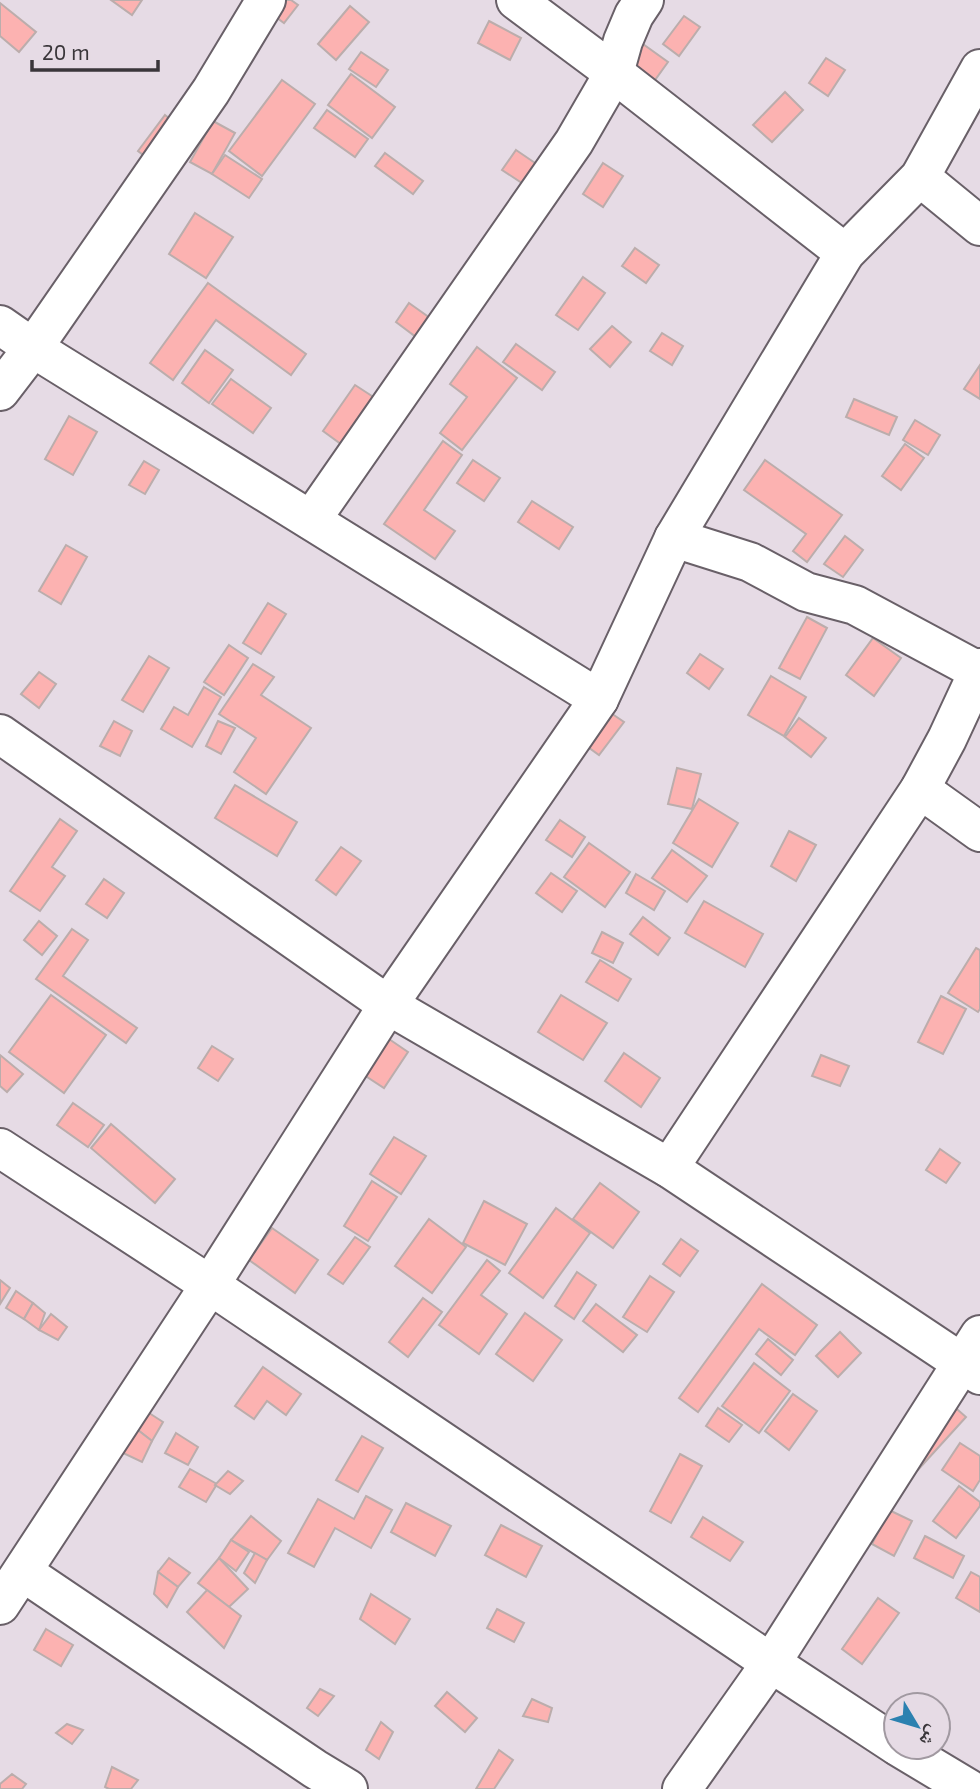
<svg xmlns="http://www.w3.org/2000/svg" width="980" height="1789" viewBox="0 0 980 1789" font-family="'Exo 2','Noto Naskh Arabic',sans-serif">
  <style>
    .building { fill: #fcb2b1; stroke: #bbadac; stroke-width: 2 }
    .lines { fill: none; stroke-linecap: round; stroke-linejoin: round }
    .minor-casing { stroke: #696068; stroke-width: 42 }
    .minor { stroke: #fff; stroke-width: 38 }
  </style>
  <rect width="100%" height="100%" fill="#e6dbe5"/>
  <!-- building -->
  <g class="building">
    <polygon points="111,0 142,0 132,15"/>
    <polygon points="253,0 291,0 298,5 284,23"/>
    <polygon points="0,3 36,32 19,52 0,36"/>
    <polygon points="350,6 369,22 336,60 318,44"/>
    <polygon points="684,16 700,27 679,56 663,44"/>
    <polygon points="489,21 521,38 510,60 478,43"/>
    <polygon points="615,24 668,62 655,80 602,41"/>
    <polygon points="361,52 388,70 376,87 349,69"/>
    <polygon points="826,58 845,70 828,96 809,83"/>
    <polygon points="351,74 395,107 372,138 328,105"/>
    <polygon points="282,80 315,104 262,176 229,151"/>
    <polygon points="785,92 803,110 772,142 753,125"/>
    <polygon points="327,110 368,139 355,157 314,128"/>
    <polygon points="165,115 186,132 160,168 138,151"/>
    <polygon points="213,121 235,133 212,174 190,162"/>
    <polygon points="516,150 538,165 525,185 502,170"/>
    <polygon points="385,153 423,181 413,194 375,166"/>
    <polygon points="225,155 262,179 249,198 212,174"/>
    <polygon points="603,163 623,176 603,207 583,194"/>
    <polygon points="195,213 233,237 206,278 169,254"/>
    <polygon points="635,248 659,265 646,283 622,266"/>
    <polygon points="583,277 605,293 578,330 556,315"/>
    <polygon points="208,283 306,354 291,375 216,320 173,380 150,363"/>
    <polygon points="409,303 430,318 416,337 396,322"/>
    <polygon points="612,326 631,342 610,367 590,349"/>
    <polygon points="662,333 683,346 672,365 650,351"/>
    <polygon points="516,344 555,372 542,390 503,362"/>
    <polygon points="477,347 517,378 462,450 440,433 467,397 450,384"/>
    <polygon points="205,350 233,370 209,403 182,383"/>
    <polygon points="980,365 980,399 964,389"/>
    <polygon points="231,379 271,408 253,433 212,404"/>
    <polygon points="355,385 378,400 345,447 323,431"/>
    <polygon points="854,399 897,417 889,435 846,417"/>
    <polygon points="69,416 97,432 73,475 45,459"/>
    <polygon points="915,420 940,435 928,455 903,440"/>
    <polygon points="443,441 462,455 424,510 455,531 435,559 384,524"/>
    <polygon points="905,444 924,458 901,490 882,476"/>
    <polygon points="473,460 500,478 484,501 457,483"/>
    <polygon points="765,460 842,515 807,562 793,551 806,534 744,490"/>
    <polygon points="144,461 159,470 145,494 129,485"/>
    <polygon points="532,501 573,527 559,549 518,522"/>
    <polygon points="845,536 863,550 843,577 824,564"/>
    <polygon points="66,545 87,557 61,604 39,591"/>
    <polygon points="268,603 286,614 261,654 243,643"/>
    <polygon points="807,617 827,628 800,679 779,668"/>
    <polygon points="873,638 901,658 874,696 846,675"/>
    <polygon points="229,645 248,658 224,695 204,682"/>
    <polygon points="700,654 723,669 709,689 687,673"/>
    <polygon points="149,656 169,668 143,712 122,700"/>
    <polygon points="253,664 274,677 261,695 311,728 266,794 234,772 256,738 219,714"/>
    <polygon points="39,672 56,684 39,708 21,694"/>
    <polygon points="771,676 806,697 784,736 748,715"/>
    <polygon points="204,687 221,697 192,747 161,729 174,707 188,715"/>
    <polygon points="605,709 624,722 599,755 581,742"/>
    <polygon points="799,718 826,738 811,757 785,737"/>
    <polygon points="114,721 132,731 120,756 100,746"/>
    <polygon points="218,721 235,728 221,754 206,746"/>
    <polygon points="677,768 701,774 692,809 668,804"/>
    <polygon points="235,785 297,822 277,856 215,818"/>
    <polygon points="699,799 738,823 712,867 673,843"/>
    <polygon points="60,819 77,831 52,867 65,876 40,911 10,891"/>
    <polygon points="560,820 585,837 572,857 546,840"/>
    <polygon points="789,831 816,845 796,881 771,866"/>
    <polygon points="589,843 630,872 605,907 564,877"/>
    <polygon points="341,847 361,861 336,895 316,880"/>
    <polygon points="672,850 707,876 687,902 652,878"/>
    <polygon points="551,873 577,891 562,912 536,893"/>
    <polygon points="636,874 665,891 654,910 626,893"/>
    <polygon points="104,879 124,893 107,918 86,904"/>
    <polygon points="704,901 763,934 745,967 685,933"/>
    <polygon points="643,917 670,938 658,955 630,934"/>
    <polygon points="39,921 57,936 42,955 24,940"/>
    <polygon points="72,929 88,940 63,976 137,1028 126,1043 36,979"/>
    <polygon points="602,932 623,943 613,963 592,953"/>
    <polygon points="976,948 980,950 980,1009 978,1012 948,993"/>
    <polygon points="600,960 631,979 618,1001 586,982"/>
    <polygon points="51,995 106,1035 64,1093 9,1052"/>
    <polygon points="561,995 607,1023 583,1060 538,1032"/>
    <polygon points="941,996 966,1009 943,1054 918,1042"/>
    <polygon points="386,1037 408,1052 384,1088 361,1073"/>
    <polygon points="212,1046 233,1059 218,1081 198,1068"/>
    <polygon points="624,1053 660,1078 641,1107 605,1081"/>
    <polygon points="0,1055 23,1074 7,1092 0,1086"/>
    <polygon points="821,1055 849,1066 840,1086 812,1076"/>
    <polygon points="73,1103 104,1125 88,1147 57,1125"/>
    <polygon points="111,1124 175,1179 155,1203 91,1148"/>
    <polygon points="394,1137 426,1156 401,1194 370,1174"/>
    <polygon points="940,1149 960,1163 946,1183 926,1170"/>
    <polygon points="372,1181 397,1197 368,1241 344,1226"/>
    <polygon points="600,1183 639,1212 613,1248 573,1219"/>
    <polygon points="484,1201 527,1224 505,1265 463,1243"/>
    <polygon points="556,1208 590,1233 543,1298 509,1273"/>
    <polygon points="429,1219 466,1247 432,1293 395,1266"/>
    <polygon points="272,1228 318,1260 295,1293 249,1260"/>
    <polygon points="355,1237 370,1247 343,1284 328,1274"/>
    <polygon points="681,1239 698,1251 680,1276 663,1264"/>
    <polygon points="487,1260 500,1271 481,1295 507,1314 479,1354 439,1325"/>
    <polygon points="577,1272 596,1285 574,1319 555,1306"/>
    <polygon points="650,1276 674,1292 647,1332 623,1317"/>
    <polygon points="0,1280 10,1288 0,1304"/>
    <polygon points="762,1284 817,1325 795,1355 759,1329 698,1412 679,1398"/>
    <polygon points="16,1291 33,1303 24,1319 6,1308"/>
    <polygon points="423,1298 442,1312 408,1357 389,1342"/>
    <polygon points="33,1303 45,1313 39,1330 24,1319"/>
    <polygon points="596,1304 637,1335 623,1352 583,1321"/>
    <polygon points="525,1313 562,1340 533,1381 496,1354"/>
    <polygon points="51,1314 67,1327 58,1340 39,1330"/>
    <polygon points="840,1332 861,1353 838,1377 816,1356"/>
    <polygon points="768,1339 793,1360 781,1375 756,1354"/>
    <polygon points="754,1363 790,1391 759,1433 722,1406"/>
    <polygon points="263,1367 301,1394 286,1415 267,1401 254,1419 235,1406"/>
    <polygon points="793,1394 817,1411 789,1450 765,1431"/>
    <polygon points="950,1403 966,1417 906,1483"/>
    <polygon points="718,1408 742,1425 729,1442 706,1426"/>
    <polygon points="146,1411 163,1422 152,1441 134,1427"/>
    <polygon points="134,1427 152,1441 142,1462 121,1452"/>
    <polygon points="176,1433 198,1447 188,1465 165,1453"/>
    <polygon points="362,1436 383,1448 358,1492 336,1480"/>
    <polygon points="960,1443 980,1456 980,1480 973,1491 942,1470"/>
    <polygon points="680,1454 702,1466 671,1523 650,1511"/>
    <polygon points="190,1469 217,1484 206,1502 179,1487"/>
    <polygon points="228,1471 243,1481 230,1494 215,1485"/>
    <polygon points="959,1486 980,1502 980,1506 956,1538 933,1521"/>
    <polygon points="366,1496 392,1510 371,1548 335,1528 314,1567 288,1553 318,1499 354,1519"/>
    <polygon points="406,1503 451,1526 435,1556 391,1532"/>
    <polygon points="889,1510 912,1521 894,1556 872,1544"/>
    <polygon points="251,1516 281,1541 267,1560 231,1540"/>
    <polygon points="703,1517 743,1542 730,1561 691,1537"/>
    <polygon points="501,1525 542,1546 526,1577 485,1555"/>
    <polygon points="925,1536 964,1556 953,1578 914,1558"/>
    <polygon points="231,1540 249,1552 236,1571 219,1558"/>
    <polygon points="255,1553 267,1560 255,1583 244,1573"/>
    <polygon points="169,1558 190,1573 178,1587 158,1572"/>
    <polygon points="219,1558 248,1589 229,1607 198,1583"/>
    <polygon points="158,1572 178,1587 167,1607 154,1594"/>
    <polygon points="971,1572 980,1577 980,1612 956,1598"/>
    <polygon points="207,1590 241,1616 224,1648 187,1612"/>
    <polygon points="371,1594 410,1619 395,1644 360,1619"/>
    <polygon points="878,1598 899,1613 862,1664 842,1649"/>
    <polygon points="497,1609 524,1623 514,1642 487,1628"/>
    <polygon points="46,1629 73,1645 61,1666 34,1650"/>
    <polygon points="320,1689 334,1696 318,1716 307,1708"/>
    <polygon points="447,1692 477,1718 465,1732 435,1706"/>
    <polygon points="532,1699 552,1708 548,1722 523,1716"/>
    <polygon points="381,1722 393,1732 379,1759 366,1750"/>
    <polygon points="67,1724 83,1730 72,1744 56,1733"/>
    <polygon points="499,1750 513,1760 494,1789 476,1789"/>
    <polygon points="112,1767 138,1780 131,1789 109,1789 105,1787"/>
    <polygon points="12,1774 26,1784 22,1789 0,1789 0,1784"/>
  </g>
  <g class="lines">
    <defs>
      <g id="minor">
        <polyline points="516,0 614,73 845,253"/>
        <polyline points="920,177 980,226"/>
        <polyline points="0,325 33,348 599,699"/>
        <polyline points="0,391 33,348 211,91 266,0"/>
        <polyline points="311,520 574,142 614,73 623,41 634,15 644,0"/>
        <polyline points="674,538 750,562 806,592 855,605 978,671"/>
        <polyline points="0,734 388,1005 669,1168 980,1375"/>
        <polyline points="920,789 980,832"/>
        <polyline points="0,1148 210,1285 771,1663 896,1745"/>
        <polyline points="669,1168 920,789 947,739 980,668"/>
        <polyline points="23,1572 315,1769 348,1789"/>
        <polyline points="0,1605 210,1285 388,1005 599,699 674,538 845,253 920,177 980,69"/>
        <polyline points="899,1747 969,1789"/>
        <polyline points="682,1789 771,1663 980,1335"/>
      </g>
    </defs>
    <!-- minor casing -->
    <use href="#minor" class="minor-casing"/>
    <!-- minor -->
    <use href="#minor" class="minor"/>
  </g>
  <!-- north arrow -->
  <g transform="translate(917 1726) rotate(128)"><circle r="33" fill="#e6dbe5" stroke="#a199a1" stroke-width="2"/>
  <path d="M0-5L12 26L0 18L-12 26Z" fill="#2b81b0"/>
  <text y="-10" font-size="19" font-weight="bold" text-anchor="middle" fill="#3a363a">ش</text>
  </g>
  <!-- scale -->
  <path d="M32 60v10h126v-10" fill="none" stroke="#3a363a" stroke-width="3.5"/>
  <text x="42" y="60" font-size="21" fill="#3a363a" stroke="#e6dbe5" stroke-width="5" paint-order="stroke">20 m</text>
</svg>
